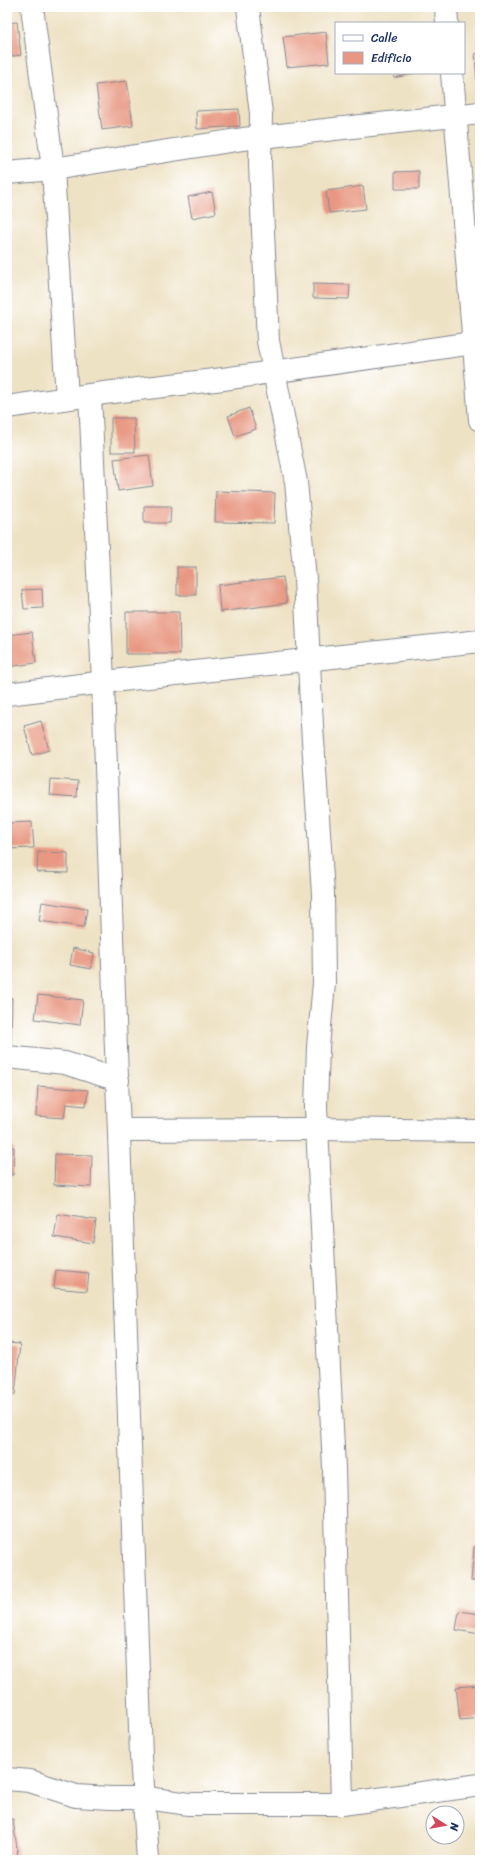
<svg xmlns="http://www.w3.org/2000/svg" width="487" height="1867" viewBox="0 0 487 1867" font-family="Sriracha,sans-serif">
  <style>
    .building { fill: #e89882 }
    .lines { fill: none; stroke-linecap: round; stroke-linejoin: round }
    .minor-casing { stroke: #848891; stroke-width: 24 }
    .minor { stroke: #fff; stroke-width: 22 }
  </style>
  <rect width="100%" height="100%" fill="#fff"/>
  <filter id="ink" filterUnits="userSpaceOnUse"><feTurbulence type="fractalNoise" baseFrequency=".025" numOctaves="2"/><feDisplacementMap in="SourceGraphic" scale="8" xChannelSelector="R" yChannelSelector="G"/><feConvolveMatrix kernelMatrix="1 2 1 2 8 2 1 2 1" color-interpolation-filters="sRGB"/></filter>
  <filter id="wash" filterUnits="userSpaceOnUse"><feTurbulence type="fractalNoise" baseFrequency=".012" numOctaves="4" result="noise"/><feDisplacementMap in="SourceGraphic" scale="16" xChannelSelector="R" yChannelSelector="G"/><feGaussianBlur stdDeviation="0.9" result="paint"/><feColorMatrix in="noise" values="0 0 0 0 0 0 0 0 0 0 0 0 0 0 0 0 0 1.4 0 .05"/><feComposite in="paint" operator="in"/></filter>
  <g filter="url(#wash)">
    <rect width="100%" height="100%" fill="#eee2c4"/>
    <g id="blocks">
      <!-- building -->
      <g class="building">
        <polygon points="17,22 21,55 7,57 7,23"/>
        <polygon points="326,32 329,63 287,67 283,37"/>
        <polygon points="480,53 480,81 477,82 475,54"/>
        <polygon points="393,73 412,73 412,74 394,78"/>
        <polygon points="127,81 133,126 102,130 96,85"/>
        <polygon points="239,109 240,126 197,129 196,111"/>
        <polygon points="419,171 419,189 395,189 395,172"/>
        <polygon points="363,186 366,209 329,213 326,191"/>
        <polygon points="212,192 216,213 192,218 188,197"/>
        <polygon points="313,284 350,285 349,299 313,298"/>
        <polygon points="249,408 256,429 235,436 228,416"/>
        <polygon points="111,418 134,418 135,452 111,452"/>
        <polygon points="149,455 153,486 118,491 114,459"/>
        <polygon points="216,491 275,493 274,523 215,522"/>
        <polygon points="144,506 171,506 170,523 144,523"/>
        <rect x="177" y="567" width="19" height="28"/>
        <polygon points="283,577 287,603 220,612 218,585"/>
        <polygon points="42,589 43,608 24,609 22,590"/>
        <polygon points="126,612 179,612 180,654 126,654"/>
        <polygon points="32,632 36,663 7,667 7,635"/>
        <polygon points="41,721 49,750 32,755 24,726"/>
        <polygon points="51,779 78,781 77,797 50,795"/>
        <polygon points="32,822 34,848 7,849 7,823"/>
        <polygon points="38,852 68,853 68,873 37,872"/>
        <polygon points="42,902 87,909 84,927 39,921"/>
        <polygon points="73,948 94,953 91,969 70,965"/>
        <polygon points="38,995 83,1000 80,1025 35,1019"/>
        <polygon points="7,998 12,998 11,1045 7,1045"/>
        <polygon points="7,1081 9,1081 8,1093 7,1093"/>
        <polygon points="38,1086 88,1090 86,1106 66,1104 64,1118 36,1116"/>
        <polygon points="7,1147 14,1147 13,1175 7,1175"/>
        <polygon points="55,1154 92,1155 91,1187 54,1185"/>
        <polygon points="58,1214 96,1220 93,1243 54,1237"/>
        <polygon points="56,1270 89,1273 87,1291 54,1288"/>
        <polygon points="7,1343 20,1344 15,1395 7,1394"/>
        <polygon points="474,1547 480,1548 480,1581 471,1581"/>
        <polygon points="7,1586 9,1587 8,1600 7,1600"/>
        <polygon points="459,1611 480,1614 480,1634 456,1630"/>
        <polygon points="480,1685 480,1718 460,1720 456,1687"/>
        <polygon points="7,1819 13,1819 18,1856 7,1857"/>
        <polygon points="40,1855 41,1860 22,1860"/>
      </g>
    </g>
  </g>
  <g filter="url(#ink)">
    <use href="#blocks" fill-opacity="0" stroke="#848891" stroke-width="1"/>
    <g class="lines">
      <defs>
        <g id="minor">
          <polyline points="32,7 53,169 67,398"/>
          <polyline points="248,7 261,114 260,165 268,341 296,482 305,579 312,725 323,894 324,983 318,1047 316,1107 334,1468 342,1804"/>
          <polyline points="446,7 447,23"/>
          <polyline points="452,73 480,420"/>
          <polyline points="7,173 53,169 243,139 480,113"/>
          <polyline points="90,395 103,682 141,1756 148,1860"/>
          <polyline points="7,407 104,393 223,379 480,342"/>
          <polyline points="7,694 130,679 480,641"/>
          <polyline points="7,1057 65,1063 118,1080"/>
          <polyline points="120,1130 317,1129 480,1131"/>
          <polyline points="7,1779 30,1781 76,1796 110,1798 147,1798 189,1804 342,1804 480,1785"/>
        </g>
      </defs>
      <!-- minor casing -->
      <use href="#minor" class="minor-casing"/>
      <!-- minor -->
      <use href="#minor" class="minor"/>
    </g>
  </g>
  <!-- margin -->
  <rect width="487" height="1867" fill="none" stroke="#fff" stroke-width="24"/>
  <!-- legend -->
  <rect x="335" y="22" width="130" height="52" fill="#ffffff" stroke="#a4acbf"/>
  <rect x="343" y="35" width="20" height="6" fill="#ffffff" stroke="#a4acbf"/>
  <text x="371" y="42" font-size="12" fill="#1b2f5e">Calle</text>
  <rect x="343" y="52" width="20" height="12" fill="#e89882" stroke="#a4acbf"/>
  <text x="371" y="62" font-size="12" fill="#1b2f5e">Edificio</text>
  <!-- north arrow -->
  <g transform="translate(445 1825) rotate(101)"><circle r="19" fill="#ffffff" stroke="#a4acbf"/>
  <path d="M0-3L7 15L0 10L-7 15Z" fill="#d1495b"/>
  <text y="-6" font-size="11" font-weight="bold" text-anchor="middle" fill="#1b2f5e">N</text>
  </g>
</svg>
